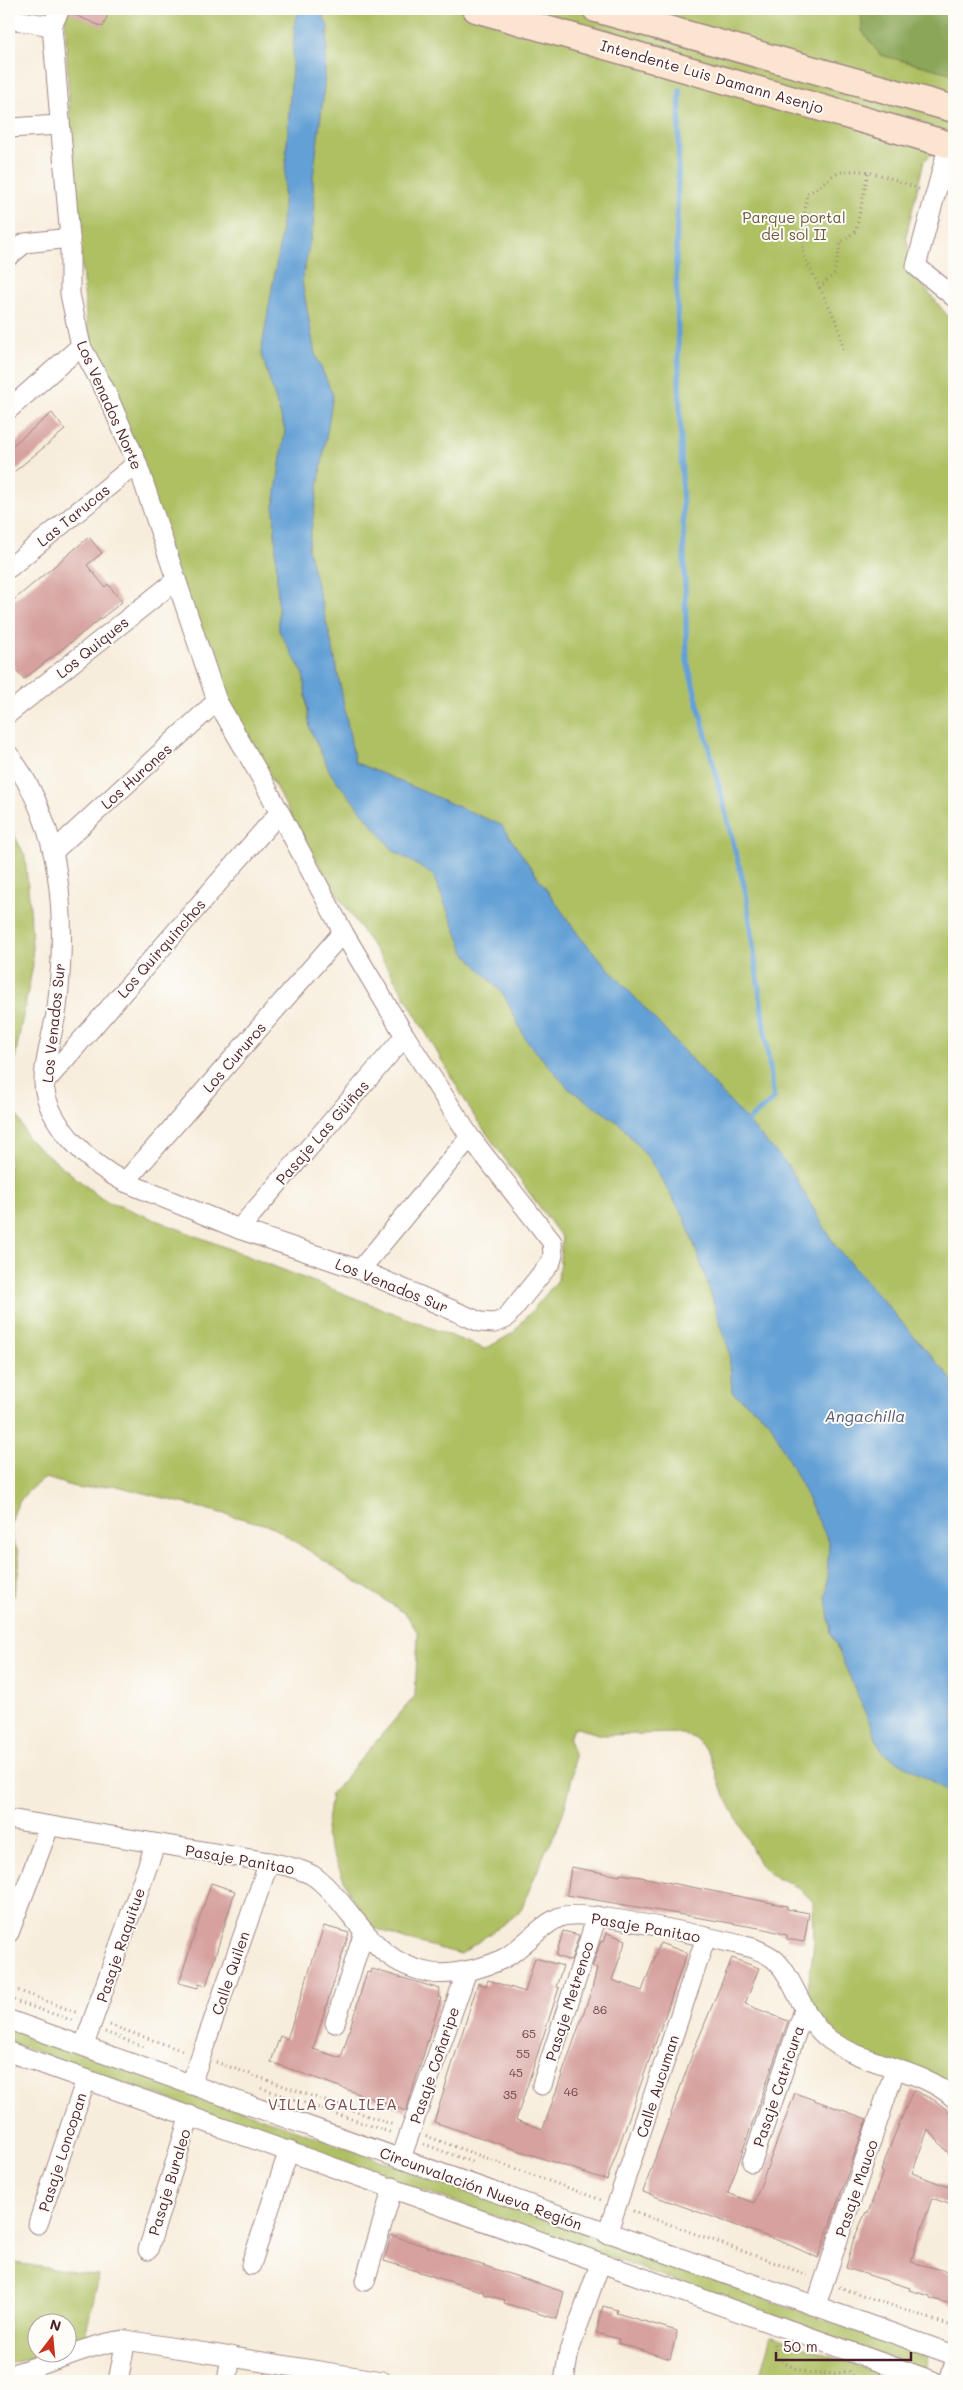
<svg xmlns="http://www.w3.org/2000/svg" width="963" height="2390" viewBox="0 0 963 2390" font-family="Mali,sans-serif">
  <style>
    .green { fill: #afc063; stroke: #7c7047 }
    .forest { fill: #8ba659; stroke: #6a6242 }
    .water { fill: #64a0d5; stroke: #576080 }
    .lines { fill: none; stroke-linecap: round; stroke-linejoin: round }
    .stream { stroke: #64a0d5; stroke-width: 5.5 }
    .building { fill: #d6a19f }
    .minor-casing { stroke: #a08684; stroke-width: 21 }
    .secondary-casing { stroke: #a08684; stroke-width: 29 }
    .path { stroke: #a08684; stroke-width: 3; stroke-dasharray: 1 4; stroke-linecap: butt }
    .minor { stroke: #fff; stroke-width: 19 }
    .secondary { stroke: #fce5d0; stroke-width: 26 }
    .labels { text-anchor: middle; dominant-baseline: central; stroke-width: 4; stroke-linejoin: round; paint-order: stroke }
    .number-label { font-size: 12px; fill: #6d4048 }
    .street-label { font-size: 15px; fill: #4a1f2b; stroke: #fdfcf7 }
    .park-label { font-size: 15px; fill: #6d573f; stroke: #fdfcf7 }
    .water-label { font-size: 16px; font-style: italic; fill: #565977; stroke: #fdfcf7 }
    .neighbourhood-label { font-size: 16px; letter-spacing: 1px; fill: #7b4c54; stroke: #fdfcf7 }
  </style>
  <rect width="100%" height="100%" fill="#fdfcf7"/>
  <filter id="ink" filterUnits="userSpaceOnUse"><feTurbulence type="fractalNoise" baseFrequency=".02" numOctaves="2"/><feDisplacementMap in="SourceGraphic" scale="10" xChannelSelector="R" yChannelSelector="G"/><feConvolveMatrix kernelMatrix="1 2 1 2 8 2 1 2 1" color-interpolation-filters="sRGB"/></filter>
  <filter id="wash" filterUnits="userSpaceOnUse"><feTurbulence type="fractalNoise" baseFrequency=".0096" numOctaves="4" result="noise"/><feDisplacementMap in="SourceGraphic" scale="20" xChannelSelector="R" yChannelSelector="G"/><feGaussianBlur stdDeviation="1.12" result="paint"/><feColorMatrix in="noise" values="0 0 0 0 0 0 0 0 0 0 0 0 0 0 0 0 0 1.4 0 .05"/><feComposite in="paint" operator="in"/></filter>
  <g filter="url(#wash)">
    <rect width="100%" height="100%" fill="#f7eddc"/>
    <!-- green -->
    <g class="green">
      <path d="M70,9H954V134L924,161L906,236L914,274L954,324V2095L854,2052L808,2014V1990L814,1943L813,1902L799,1888L770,1874L760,1864L722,1790L709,1753L696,1739L682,1733L602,1735L577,1728L572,1730L569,1740C571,1745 574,1750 574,1755C574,1780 561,1830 546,1850L520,1912L461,1954L404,1939L367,1925L350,1894L325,1836L331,1794L415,1696L418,1633L406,1614L271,1526L113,1485L81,1489L46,1478C23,1491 8,1511 12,1538C13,1543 17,1548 18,1553C22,1567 14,1593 9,1606V1098L28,1139L102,1199L485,1349L513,1333L558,1280L562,1238L474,1116L393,976L328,881L224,695L95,357L87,328L70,127L65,19Z"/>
      <polygon points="9,825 25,856 30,908 33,965 9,1088"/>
      <polygon points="9,2027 928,2357 924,2370 9,2042"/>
      <polygon points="9,2262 99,2276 84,2340 68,2345 68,2322 38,2322 38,2352 47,2353 9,2364"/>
      <polygon points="771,2335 901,2381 758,2381"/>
    </g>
    <!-- forest -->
    <polygon class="forest" points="861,9 954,9 954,74 880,55 862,31"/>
    <!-- water -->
    <polygon class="water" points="301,9 320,9 328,27 323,99 313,177 314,220 302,281 315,354 333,395 308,549 333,649 355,762 501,825 580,937 789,1167 836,1247 954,1382 954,1799 943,1788 882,1752 831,1633 826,1598 829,1542 769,1420 732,1392 729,1350 703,1270 685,1219 650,1160 619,1123 569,1089 526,1040 504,995 465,953 433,875 394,851 331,774 310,729 303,673 279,631 274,506 285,430 261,353 281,236 295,20"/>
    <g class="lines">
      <!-- stream -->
      <polyline class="stream" points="680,90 676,263 687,661 746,893 774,1099 748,1121"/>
    </g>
    <g id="blocks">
      <!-- building -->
      <g class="building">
        <polygon points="71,9 110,9 103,27 70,13"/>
        <polygon points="52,413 65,430 9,476 9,448"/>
        <polygon points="89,537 102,553 87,565 105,587 108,584 122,602 24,679 9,661 9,604"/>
        <polygon points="571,1867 620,1876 620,1874 641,1877 787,1906 787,1909 809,1913 804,1942 787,1939 787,1935 765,1929 567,1895"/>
        <polygon points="211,1883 235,1891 206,1986 199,1984 198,1988 179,1983"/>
        <polygon points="324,1926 349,1933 313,2049 341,2058 367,1972 371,1973 372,1969 440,1989 438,1997 441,1998 406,2111 271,2062 280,2036 287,2039"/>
        <polygon points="563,1931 579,1935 571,1961 556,1956"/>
        <polygon points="607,1933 626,1940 612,1980 642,1991 660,1943 687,1953 607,2180 434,2122 478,1983 486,1986 488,1980 525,1992 535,1958 563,1966 556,1987 559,1988 516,2120 543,2129 592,1989 597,1968 592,1967 601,1941 604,1942"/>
        <polygon points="732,1958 759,1968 745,2004 788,2021 728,2193 754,2203 795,2093 867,2119 818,2258 785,2243 643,2192 693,2052"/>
        <polygon points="913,2090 934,2100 954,2115 954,2160 928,2129 912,2173 954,2189 954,2206 932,2198 911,2262 954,2273 954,2305 930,2298 930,2296 909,2290 910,2288 846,2268 853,2241 866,2212 868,2213 883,2172 881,2171 889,2149"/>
        <polygon points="391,2235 564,2292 557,2319 504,2303 505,2300 483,2294 484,2292 384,2261"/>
        <polygon points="603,2306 617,2310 616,2313 677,2331 670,2359 618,2343 619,2339 596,2333"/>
      </g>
    </g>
  </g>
  <g filter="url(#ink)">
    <use href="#blocks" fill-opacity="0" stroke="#a08684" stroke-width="1"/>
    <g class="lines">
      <defs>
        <g id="minor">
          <polyline points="9,19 52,26"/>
          <polyline points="9,128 60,125"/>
          <polyline points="949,144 916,266 954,297"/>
          <polyline points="9,256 25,243 70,238"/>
          <polyline points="9,409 81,346"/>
          <polyline points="9,568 137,463"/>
          <polyline points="9,713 175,581"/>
          <path d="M9,755C64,827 67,921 57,1008C54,1029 43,1064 44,1083C46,1124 91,1165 125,1182L239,1229L360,1270L480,1322L494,1323L505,1319L551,1262L553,1255L552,1242L470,1137L405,1036L343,932L263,781L217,701L137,463L106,392L81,346L70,294V238L52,26L60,9"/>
          <polyline points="54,851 217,701"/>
          <polyline points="45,1082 279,813"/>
          <polyline points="125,1182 343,932"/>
          <polyline points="239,1229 405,1036"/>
          <polyline points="360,1270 470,1137"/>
          <path d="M9,1819L269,1862C283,1865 299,1868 312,1875C322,1881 329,1890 337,1898C366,1932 383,1965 432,1973C453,1976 490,1967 508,1956C525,1945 541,1925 560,1917C586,1907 720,1940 753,1948C760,1951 768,1954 774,1959C795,1977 802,2020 830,2040C866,2066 923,2069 954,2098"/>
          <polyline points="9,1933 49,1827"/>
          <polyline points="9,2020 954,2355"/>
          <polyline points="335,2023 364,1932"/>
          <polyline points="84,2045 155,1845"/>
          <polyline points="9,2052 933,2381"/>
          <polyline points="191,2084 269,1862"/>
          <polyline points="542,2085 597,1916"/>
          <polyline points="401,2158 467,1971"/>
          <polyline points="752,2162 804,2010"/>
          <polyline points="38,2224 86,2079"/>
          <polyline points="607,2234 706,1937"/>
          <polyline points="148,2250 190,2115"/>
          <polyline points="251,2265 289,2150"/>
          <polyline points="365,2281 393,2187"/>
          <polyline points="816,2305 895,2070"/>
          <path d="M9,2375C49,2365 84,2345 126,2340L382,2381"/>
          <polyline points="118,2381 126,2340"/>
          <polyline points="227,2381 231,2356"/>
          <polyline points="564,2381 569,2351 600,2264"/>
          <polyline points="949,2381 954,2365"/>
        </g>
        <g id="secondary">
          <polyline points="476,9 954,146"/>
          <polyline points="596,9 954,109"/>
        </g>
      </defs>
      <!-- minor casing -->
      <use href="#minor" class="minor-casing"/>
      <!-- secondary casing -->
      <use href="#secondary" class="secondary-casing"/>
      <!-- path -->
      <g class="path">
        <polyline points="819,288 834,274 841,242 856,231 868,173"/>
        <path d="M843,349L838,325L804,256L802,237L807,193C818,190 825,179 836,174C862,164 895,180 919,189"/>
        <polyline points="9,1987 78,2013"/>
        <polyline points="9,1999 74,2021"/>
        <polyline points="110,2025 184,2051"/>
        <polyline points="105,2032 144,2047"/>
        <polyline points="216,2062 394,2125"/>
        <polyline points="261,2088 392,2133"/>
        <polyline points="426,2136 601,2200"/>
        <polyline points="424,2144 474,2163"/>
        <polyline points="633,2211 808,2275"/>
        <polyline points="839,2287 954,2327"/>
        <path d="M774,2344L777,2358C798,2374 824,2377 849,2371L857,2381"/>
      </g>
      <!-- minor -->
      <use href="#minor" class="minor"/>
      <!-- secondary -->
      <use href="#secondary" class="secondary"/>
    </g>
  </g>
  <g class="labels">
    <!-- number labels -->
    <g class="number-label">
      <text x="600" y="2009">86</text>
      <text x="529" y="2033">65</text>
      <text x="523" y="2053">55</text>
      <text x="516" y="2072">45</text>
      <text x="571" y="2091">46</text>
      <text x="510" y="2094">35</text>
    </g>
    <!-- street labels -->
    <g class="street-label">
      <text transform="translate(712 76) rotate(16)">Intendente Luis Damann Asenjo</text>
      <text transform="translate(110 405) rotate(66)">Los Venados Norte</text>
      <text transform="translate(73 515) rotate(-39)">Las Tarucas</text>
      <text transform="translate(92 647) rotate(-39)">Los Quiques</text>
      <text transform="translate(136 776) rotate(-42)">Los Hurones</text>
      <text transform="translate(161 948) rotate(-49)">Los Quirquinchos</text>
      <text transform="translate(53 1023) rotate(-84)">Los Venados Sur</text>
      <text transform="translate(234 1057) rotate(-49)">Los Cururos</text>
      <text transform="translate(322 1132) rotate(-49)">Pasaje Las Güiñas</text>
      <text transform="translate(392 1285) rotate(22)">Los Venados Sur</text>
      <text transform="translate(240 1859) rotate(10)">Pasaje Panitao</text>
      <text transform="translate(646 1927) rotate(10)">Pasaje Panitao</text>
      <text transform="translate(120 1945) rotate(-71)">Pasaje Raquitue</text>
      <text transform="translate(230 1973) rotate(-71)">Calle Quilen</text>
      <text transform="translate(569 2001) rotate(-72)">Pasaje Metrenco</text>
      <text transform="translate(434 2065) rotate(-71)">Pasaje Coñaripe</text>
      <text transform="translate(657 2086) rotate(-72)">Calle Aucuman</text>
      <text transform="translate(778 2086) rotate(-71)">Pasaje Catricura</text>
      <text transform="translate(62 2152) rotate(-72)">Pasaje Loncopan</text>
      <text transform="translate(169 2182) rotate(-73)">Pasaje Buraleo</text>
      <text transform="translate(481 2188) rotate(20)">Circunvalación Nueva Región</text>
      <text transform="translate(856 2188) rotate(-71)">Pasaje Mauco</text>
    </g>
    <!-- park labels -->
    <g class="park-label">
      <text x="794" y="217">Parque portal<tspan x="794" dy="17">del sol II</tspan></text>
    </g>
    <!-- water labels -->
    <g class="water-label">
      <text x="865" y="1415">Angachilla</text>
    </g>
    <!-- neighbourhood labels -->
    <g class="neighbourhood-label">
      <text x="333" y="2103">VILLA GALILEA</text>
    </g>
  </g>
  <!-- margin -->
  <rect width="963" height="2390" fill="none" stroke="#fdfcf7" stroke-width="30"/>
  <!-- north arrow -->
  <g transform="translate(52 2338) rotate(16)"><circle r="24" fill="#fdfcf7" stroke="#b5a4a5"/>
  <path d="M0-4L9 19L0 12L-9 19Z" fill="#c8321e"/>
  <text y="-8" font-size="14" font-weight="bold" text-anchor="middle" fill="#4a1f2b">N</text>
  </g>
  <!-- scale -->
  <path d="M776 2352v8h135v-8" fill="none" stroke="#4a1f2b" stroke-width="2.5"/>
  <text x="783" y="2352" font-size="15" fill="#4a1f2b" stroke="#fdfcf7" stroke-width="4" paint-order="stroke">50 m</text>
</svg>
